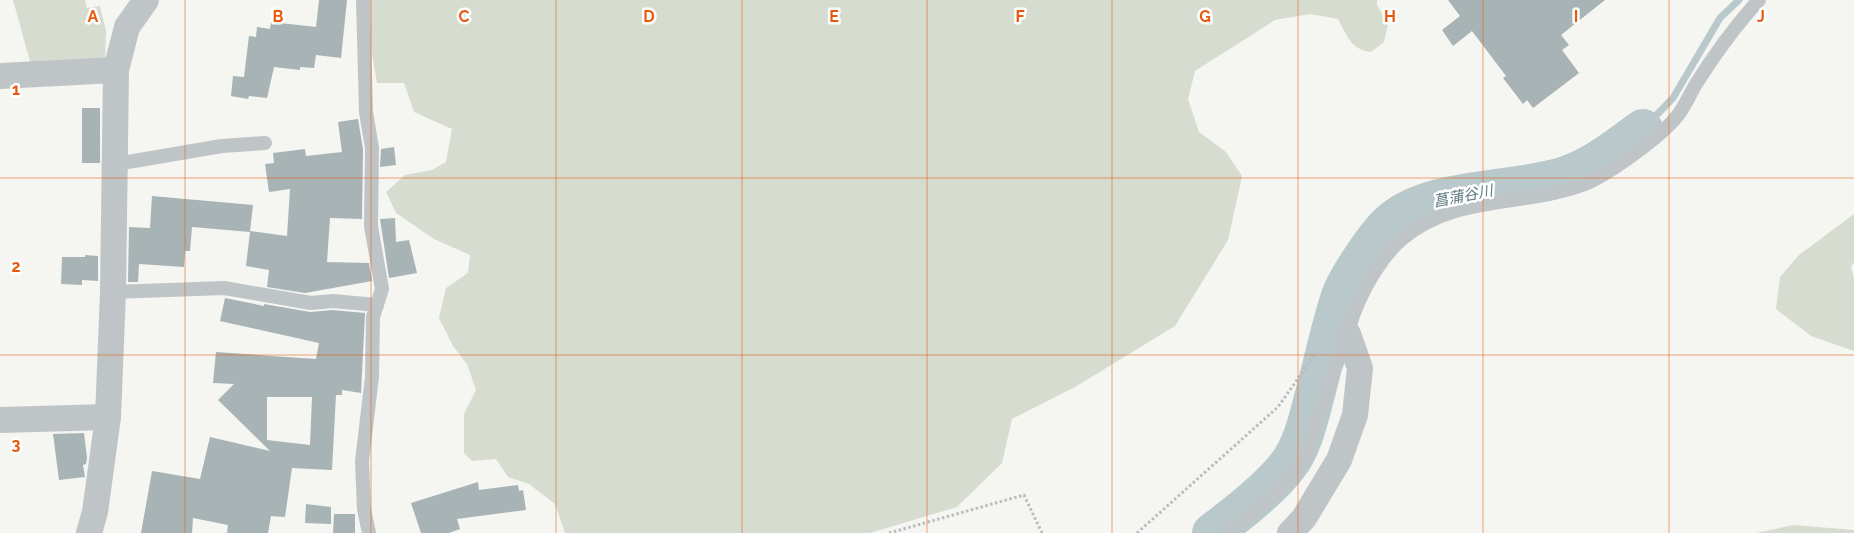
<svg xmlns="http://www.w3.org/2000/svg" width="1854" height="533" viewBox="0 0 1854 533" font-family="Raleway,'Noto Sans JP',sans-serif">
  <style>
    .green { fill: #d7dcd1 }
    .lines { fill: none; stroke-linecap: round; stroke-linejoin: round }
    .stream { stroke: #b9c8cb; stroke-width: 7 }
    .river { stroke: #b9c8cb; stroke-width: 40 }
    .building { fill: #a8b3b6; fill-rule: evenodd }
    .path { stroke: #b9bdbf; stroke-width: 3; stroke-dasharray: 2.5 2.5; stroke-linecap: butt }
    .service { stroke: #bfc5c7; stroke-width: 14 }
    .minor { stroke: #bfc5c7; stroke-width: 26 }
    .grid { fill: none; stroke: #e8590c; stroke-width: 1; stroke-opacity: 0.55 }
    .labels { text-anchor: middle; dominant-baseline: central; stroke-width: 5; stroke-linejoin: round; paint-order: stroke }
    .water-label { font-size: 15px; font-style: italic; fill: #5e7b81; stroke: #fff }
    .grid-label { font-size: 16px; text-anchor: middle; font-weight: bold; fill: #e8590c; stroke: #fff; stroke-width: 5; stroke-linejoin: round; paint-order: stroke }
  </style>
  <rect width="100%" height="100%" fill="#f5f5f1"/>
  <!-- green -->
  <g class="green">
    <polygon points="13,0 85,0 87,8 100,6 106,31 105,65 31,65"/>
    <path d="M370,0H1377V5L1388,24L1384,42L1371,52C1351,50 1347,35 1338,19L1310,14L1275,20L1195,71L1188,99L1199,132L1226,152L1242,176L1228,240L1175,326L1075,387L1012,419L1002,463L957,507L870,533H565L555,504L529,484L508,477L496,459L472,461L464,453V414L476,390L467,364L453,346L439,318L446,288L468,273L470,255L434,239L396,213L386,192L405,175L432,170L446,162L452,129L414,112L404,83H377L371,48Z"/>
    <polygon points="1854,214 1854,262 1851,267 1854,278 1854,351 1811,336 1776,309 1780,277 1799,255"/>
    <polygon points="1794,525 1854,530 1854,533 1756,533"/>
  </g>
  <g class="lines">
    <!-- stream -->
    <polyline class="stream" points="1643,129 1673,98 1720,18 1739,0"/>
    <!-- river -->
    <path class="river" d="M1212,533C1236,515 1270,489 1288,465C1302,447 1308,421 1314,398C1323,365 1330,329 1341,296C1347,279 1375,237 1389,224C1428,186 1516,193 1566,176C1595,166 1618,147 1643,129"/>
  </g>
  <!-- building -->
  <g class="building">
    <polygon points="319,0 347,0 341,58 316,55 314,68 300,67 300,70 274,67 267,98 249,96 248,99 231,96 233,76 244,77 249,36 256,37 257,27 270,29 271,22 316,27"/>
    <polygon points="1448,0 1605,0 1561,35 1569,45 1562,50 1579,73 1533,108 1527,100 1523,104 1503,78 1506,76 1472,31 1453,46 1442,30 1460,16"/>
    <rect x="82" y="108" width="18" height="55"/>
    <polygon points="358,119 363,149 362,219 330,218 327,262 369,263 372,281 305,293 267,287 269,270 246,266 250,232 192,227 190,251 185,251 184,267 139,264 138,282 128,282 129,227 150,228 152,196 253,205 250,231 287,236 290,189 269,192 265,164 274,163 273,153 305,149 306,156 342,152 338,122"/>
    <polygon points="394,147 396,165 380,167 381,149"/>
    <polygon points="395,218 396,242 409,240 417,273 389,278 380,219"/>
    <polygon points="85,255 98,256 98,281 82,280 82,285 61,284 62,257 85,257"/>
    <path d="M225,298L264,306V304L310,312L333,310L365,313L361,393L342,390V395H336L332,470L292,468L285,517L271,516L268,533H227L228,525L193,518L192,533H141L152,471L200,479L210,437L270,451L218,400L234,384L213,383L216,352L316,359L319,343L220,321ZM267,397H312L310,445L267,440Z"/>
    <polygon points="84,433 87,458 86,464 83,465 85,477 59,480 53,434"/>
    <polygon points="478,482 479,490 518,485 519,491 523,490 526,510 457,519 460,529 449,533 421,533 411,503"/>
    <polygon points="306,504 331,507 331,524 305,523"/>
    <polygon points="334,514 355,514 355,533 333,533"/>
  </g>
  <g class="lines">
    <!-- path -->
    <g class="path">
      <polyline points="889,533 1024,495 1042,533"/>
      <polyline points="1137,533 1278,407 1318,350"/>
    </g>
    <!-- service -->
    <g class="service">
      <polyline points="363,0 366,112 372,148 371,226 382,289 373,317 372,377 362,461 364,509 369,533"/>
      <polyline points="116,164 222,146 265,143"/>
      <polyline points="113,292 224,288 311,303 333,301 377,305"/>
      <path d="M1227,533C1257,510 1289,487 1306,453C1312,441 1315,425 1320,411C1328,386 1338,361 1347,336C1350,328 1351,320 1354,313C1364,287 1381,257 1402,239C1452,195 1526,206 1585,184C1609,174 1662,136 1678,115C1685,106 1690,94 1696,84C1715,54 1735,26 1759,0"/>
    </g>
    <!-- minor -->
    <g class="minor">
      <polyline points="0,76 116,70"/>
      <polyline points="0,420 108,417"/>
      <polyline points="89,533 95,512 108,417 113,292 116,70 127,27 146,0"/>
      <polyline points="1290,533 1304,518 1339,460 1355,415 1360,368 1348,334"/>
    </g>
  </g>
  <!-- grid -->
  <path class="grid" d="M185,0V533M371,0V533M556,0V533M742,0V533M927,0V533M1112,0V533M1298,0V533M1483,0V533M1669,0V533M0,178H1854M0,355H1854"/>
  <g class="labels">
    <!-- water labels -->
    <g class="water-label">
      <text transform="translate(1463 196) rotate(-11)">菖蒲谷川</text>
    </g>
  </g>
  <g class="grid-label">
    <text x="93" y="22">A</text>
    <text x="278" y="22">B</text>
    <text x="464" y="22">C</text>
    <text x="649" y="22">D</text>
    <text x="834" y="22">E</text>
    <text x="1020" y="22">F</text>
    <text x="1205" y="22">G</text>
    <text x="1390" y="22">H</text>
    <text x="1576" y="22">I</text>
    <text x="1761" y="22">J</text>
    <text x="16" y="95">1</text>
    <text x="16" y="272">2</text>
    <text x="16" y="450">3</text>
  </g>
</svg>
